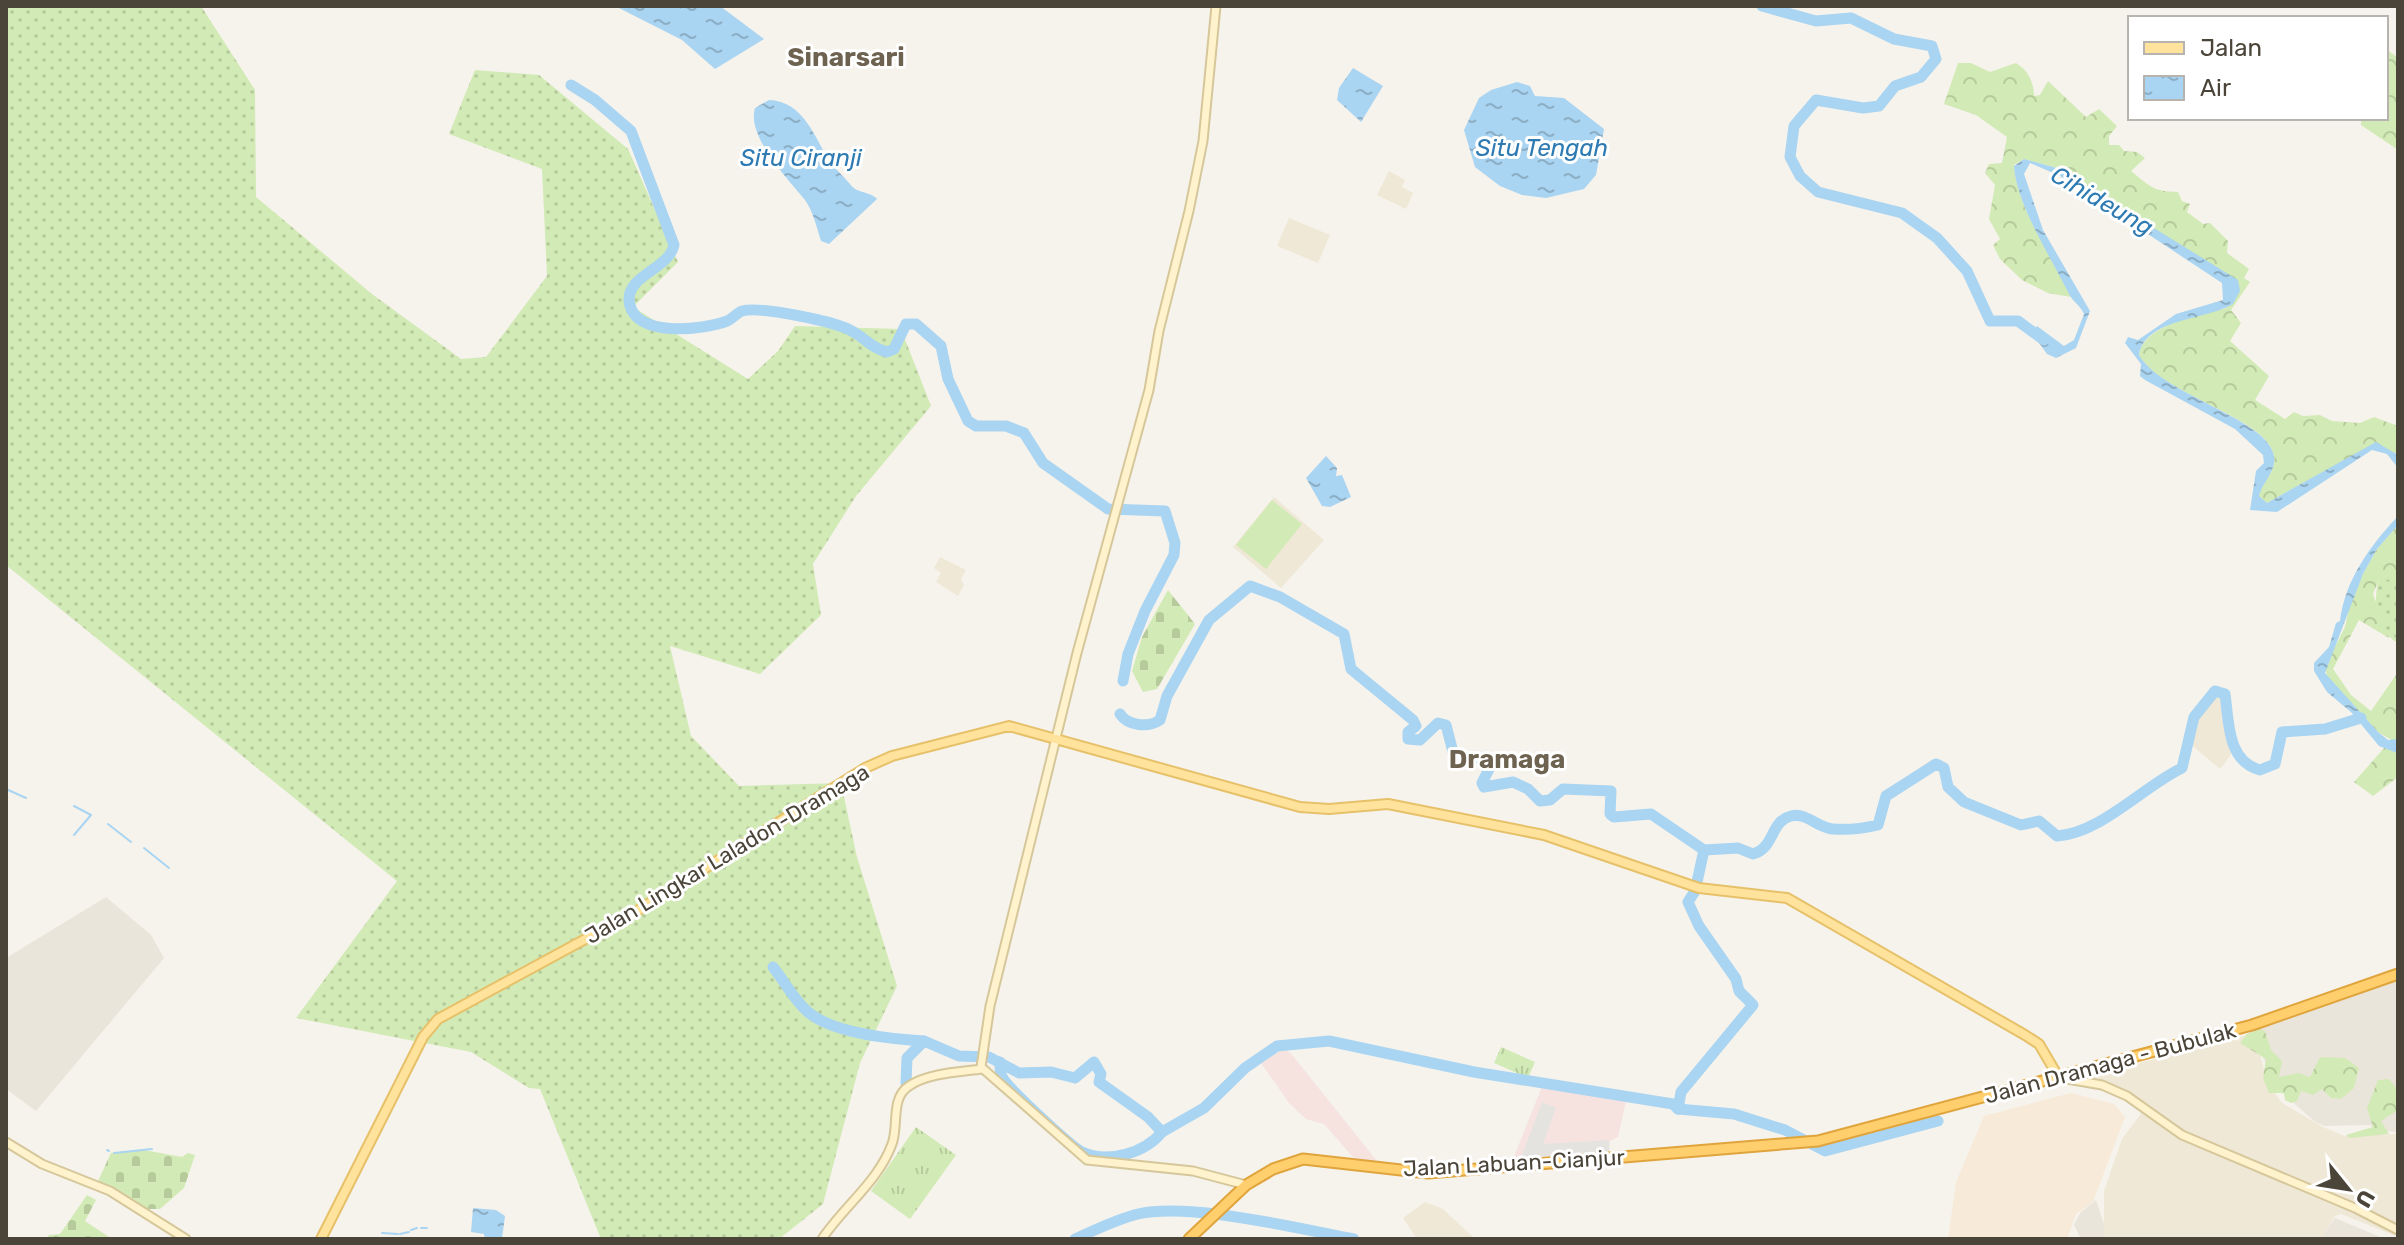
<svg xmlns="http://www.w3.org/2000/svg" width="2404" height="1245" viewBox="0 0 2404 1245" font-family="Rubik,sans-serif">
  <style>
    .residential { fill: #eae5da }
    .commercial { fill: #f7ead8 }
    .education { fill: #efe8d6 }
    .medical { fill: #f6e3e0 }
    .grass { fill: url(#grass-dots) }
    .forest { fill: url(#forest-crowns) }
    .cemetery { fill: url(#cemetery-stones) }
    .park { fill: url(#park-tufts) }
    .pitch { fill: #d2eab5 }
    .parking { fill: #e5e3e0 }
    .water { fill: url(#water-ripples) }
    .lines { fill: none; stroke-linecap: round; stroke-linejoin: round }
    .stream { stroke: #a9d4f2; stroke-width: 2 }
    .river { stroke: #a9d4f2; stroke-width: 11 }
    .secondary-casing { stroke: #d6c79b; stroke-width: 11 }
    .primary-casing { stroke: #e6c16a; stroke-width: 12 }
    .highway-casing { stroke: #e0a43c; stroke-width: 13 }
    .secondary { stroke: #fff3cd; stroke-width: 7 }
    .primary { stroke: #ffe39c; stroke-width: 8 }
    .highway { stroke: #ffcf6e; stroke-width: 9 }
    .labels { text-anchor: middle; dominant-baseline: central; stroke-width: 6; stroke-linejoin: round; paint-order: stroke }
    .street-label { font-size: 22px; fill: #4b4439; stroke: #fff }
    .water-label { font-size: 24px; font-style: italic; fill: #2e7ab2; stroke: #fff }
    .quarter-label { font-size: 26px; font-weight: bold; fill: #6e6250; stroke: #fff }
  </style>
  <defs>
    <pattern id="grass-dots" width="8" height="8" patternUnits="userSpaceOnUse" patternTransform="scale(2)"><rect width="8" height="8" fill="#d2eab5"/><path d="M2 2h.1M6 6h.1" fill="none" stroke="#b6ca9c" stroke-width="1.8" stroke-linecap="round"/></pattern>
    <pattern id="forest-crowns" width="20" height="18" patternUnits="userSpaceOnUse" patternTransform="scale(2)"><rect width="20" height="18" fill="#d2eab5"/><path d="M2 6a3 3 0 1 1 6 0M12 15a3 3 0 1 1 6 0" fill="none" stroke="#b6ca9c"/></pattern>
    <pattern id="cemetery-stones" width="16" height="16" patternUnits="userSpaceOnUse" patternTransform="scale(2)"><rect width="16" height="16" fill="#d2eab5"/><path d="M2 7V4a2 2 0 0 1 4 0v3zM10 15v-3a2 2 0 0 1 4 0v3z" fill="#b6ca9c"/></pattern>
    <pattern id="park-tufts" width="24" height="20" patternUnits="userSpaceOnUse" patternTransform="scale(2)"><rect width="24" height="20" fill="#d2eab5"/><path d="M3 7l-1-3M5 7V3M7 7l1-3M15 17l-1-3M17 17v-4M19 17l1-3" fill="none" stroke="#b6ca9c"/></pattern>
    <pattern id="water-ripples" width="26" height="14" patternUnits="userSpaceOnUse" patternTransform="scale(2)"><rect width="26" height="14" fill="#a9d4f2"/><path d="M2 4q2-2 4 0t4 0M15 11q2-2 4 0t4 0" fill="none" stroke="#8caec5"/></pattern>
  </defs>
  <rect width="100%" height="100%" fill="#f6f3ec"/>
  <!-- residential -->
  <g class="residential">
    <polygon points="106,897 151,935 164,958 36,1111 6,1089 6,958"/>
    <polygon points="2398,976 2398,1132 2381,1131 2369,1125 2324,1126 2314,1121 2280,1091 2249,1030"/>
    <polygon points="2096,1200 2109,1239 2081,1239 2074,1225 2081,1212"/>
    <polygon points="2335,1218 2385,1239 2320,1239"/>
  </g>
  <!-- commercial -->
  <polygon class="commercial" points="2071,1093 2114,1104 2125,1117 2093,1202 2076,1214 2067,1239 1948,1239 1956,1182 1984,1116"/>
  <!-- education -->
  <g class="education">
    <polygon points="1389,171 1405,180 1402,187 1413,193 1406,209 1377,195"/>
    <polygon points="1289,218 1330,235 1318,263 1277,246"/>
    <polygon points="1274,497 1324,540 1281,588 1233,547"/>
    <polygon points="940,557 966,570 961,579 964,585 958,596 936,582 941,573 934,568"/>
    <polygon points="2216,692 2223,697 2231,755 2220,769 2188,742 2195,722"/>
    <polygon points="2254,1033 2268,1084 2282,1103 2323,1127 2345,1136 2398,1134 2398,1237 2341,1214 2335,1216 2321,1239 2104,1239 2104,1191 2122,1139 2143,1111 2089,1076"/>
    <polygon points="1425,1202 1443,1209 1475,1239 1417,1239 1403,1218"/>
  </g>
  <!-- medical -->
  <g class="medical">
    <polygon points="1285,1048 1293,1056 1377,1161 1359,1164 1324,1124 1306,1119 1289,1103 1261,1063"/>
    <polygon points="1543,1084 1626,1101 1618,1137 1610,1141 1609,1153 1513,1159"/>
  </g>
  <!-- grass -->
  <g class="grass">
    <polygon points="6,6 201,6 255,90 256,197 372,294 461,359 486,357 547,276 542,169 449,134 475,70 539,75 628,149 678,262 633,307 748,379 778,351 795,326 901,329 931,406 856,496 813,564 821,615 760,674 670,646 691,736 739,786 841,783 857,857 897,986 860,1063 823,1204 779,1239 601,1239 540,1089 529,1088 471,1052 296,1018 397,881 6,565"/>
    <path d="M2380,576L2398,583V643C2375,631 2372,598 2380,576Z"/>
  </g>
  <!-- forest -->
  <g class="forest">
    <polygon points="2386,49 2398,58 2398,150 2361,125 2361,118 2386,118"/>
    <path d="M1958,63H1971L1990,72L2016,63C2028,70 2034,83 2034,96L2040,95L2048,81L2086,117L2099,109L2117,126L2109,136V145H2119L2124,151L2137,152L2145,158L2131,171C2152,188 2153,191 2178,192L2182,201L2190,204L2187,212L2203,224L2210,223L2228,241L2227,253L2249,269L2244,278L2250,282L2231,310L2241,323L2230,341L2269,376L2255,400L2285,419L2294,412L2303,416L2320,415L2332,421L2360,423L2374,417L2398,426V455L2376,443L2267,503L2258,496C2262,483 2277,470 2274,456C2269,418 2161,395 2139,355C2144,324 2200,315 2226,308L2227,276L2057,168L2024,159L2014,165C2017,211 2054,256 2071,297L2048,293L2022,280L2000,259L1993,245L2000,239L1989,219L1995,185L1985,173L1989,164L2002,163L2007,137L1976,115L1944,104Z"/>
    <polygon points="2398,525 2398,583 2380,577 2373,594 2389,638 2359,620 2333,669 2351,695 2371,711 2398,672 2398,739 2393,741 2378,732 2327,677 2325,666 2345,627 2350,603 2363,574 2377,549"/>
    <polygon points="2385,747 2398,753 2398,777 2373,796 2354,782"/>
    <polygon points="2259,1029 2265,1031 2271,1050 2282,1061 2279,1077 2299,1073 2310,1077 2320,1057 2345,1058 2359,1068 2354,1088 2341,1099 2331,1098 2322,1089 2313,1095 2301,1091 2297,1101 2291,1103 2285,1100 2284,1093 2269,1093 2263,1078 2266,1059 2240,1043 2247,1034"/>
    <polygon points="2378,1080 2389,1079 2398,1090 2398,1110 2381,1121 2389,1134 2350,1138 2346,1135 2373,1127 2367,1108"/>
  </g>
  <!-- cemetery -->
  <g class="cemetery">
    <polygon points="1168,590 1195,624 1157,689 1143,692 1132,671 1142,637"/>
    <polygon points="144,1150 182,1157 188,1153 195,1155 184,1188 160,1209 140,1209 98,1181 111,1153"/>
    <polygon points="87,1195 96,1200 85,1221 112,1239 46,1239 49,1235 60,1234"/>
  </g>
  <!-- park -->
  <g class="park">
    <polygon points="1501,1047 1535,1062 1528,1078 1494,1063"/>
    <polygon points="916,1127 956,1155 910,1219 871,1191"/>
  </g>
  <!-- pitch -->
  <polygon class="pitch" points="1272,500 1302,524 1266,569 1236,545"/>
  <!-- parking -->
  <polygon class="parking" points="1542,1102 1556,1108 1543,1144 1609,1140 1609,1153 1521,1158"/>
  <!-- water -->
  <g class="water">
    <polygon points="615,6 720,6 764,39 715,69 682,40"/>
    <polygon points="1353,68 1383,86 1361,122 1337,100 1339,88"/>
    <polygon points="1517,82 1530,86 1535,96 1564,98 1604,129 1596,175 1584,189 1546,198 1522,195 1500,186 1475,167 1464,130 1479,98 1491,90"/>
    <path d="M769,100C803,101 815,137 829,161C833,166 844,177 850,184C857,194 870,191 877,199L829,244L821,241C817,228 813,211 805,200C789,180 746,136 755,108Z"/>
    <path d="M2024,159L2057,168L2238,280L2240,291L2233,304C2207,320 2145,318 2139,355C2162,395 2269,419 2274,456C2277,470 2262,483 2259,496L2267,503L2376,442L2398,455V468L2387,454L2372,450L2277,512L2250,510L2256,471L2264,463L2263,455L2235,429L2145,380L2140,376L2141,364L2125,343L2128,337L2138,340L2176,314L2223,300L2222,283L2060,176L2030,163L2024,174L2043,230L2090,311L2076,348L2056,358L2047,354L2032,333L2037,326L2064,346L2074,340L2084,314C2081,306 2073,302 2069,294C2052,259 2016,204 2014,166Z"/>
    <polygon points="1326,456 1337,468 1336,476 1342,475 1351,497 1330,507 1322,506 1306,478"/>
    <path d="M2398,516V525L2377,549L2363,574L2325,673L2378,732L2388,740L2398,739L2397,753L2379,746L2351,712L2327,692L2314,671V663L2329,647L2336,623L2340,621C2345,580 2370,546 2398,516Z"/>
    <polygon points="473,1208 496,1210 505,1216 502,1239 485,1239 484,1234 471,1232"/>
  </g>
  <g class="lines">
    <!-- stream -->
    <g class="stream">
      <polyline points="6,789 26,798"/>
      <polyline points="74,806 91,815 74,835"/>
      <polyline points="108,824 131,842"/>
      <polyline points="144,848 169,868"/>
      <polyline points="107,1150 109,1151"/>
      <polyline points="114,1153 152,1149"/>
      <polyline points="421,1228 427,1228"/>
      <polyline points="411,1230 417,1228"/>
      <polyline points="382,1233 398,1234"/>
      <polyline points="400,1234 409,1232"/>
    </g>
    <!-- river -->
    <g class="river">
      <polyline points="1762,6 1816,21 1851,18 1894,39 1932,46 1936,59 1921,77 1895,86 1879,106 1863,108 1816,100 1794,126 1790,157 1800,176 1818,192 1902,213 1937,238 1967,271 1990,321 2018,321 2044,340"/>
      <path d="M571,85L595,100L631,131L674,245C669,269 628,275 629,300C632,339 703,330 727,321C732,319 737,313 742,311C760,306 832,321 850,330C863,336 872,349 887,352L894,349L906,324H916L941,346L948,379L968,421L976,426H1006L1024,433L1043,463L1108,509L1165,511L1175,543L1174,555L1145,611L1128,654L1123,681"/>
      <path d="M1120,714C1128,726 1148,728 1160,720L1167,696L1209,620L1250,586L1280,597L1344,634L1351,669L1413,720L1416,726L1408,732V739L1420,740L1438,723L1446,725L1454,756L1458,759L1488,757L1491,765L1482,783L1484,787L1513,782L1528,789L1540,801L1550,800L1563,789L1611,791L1610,814L1614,817L1651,814L1704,850L1738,848L1753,854C1775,848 1770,821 1791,816C1806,812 1818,828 1833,829C1846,830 1865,828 1878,825L1886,796L1936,764L1944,768L1948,787L1964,802L2021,825L2039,821L2057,836C2101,833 2144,786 2182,768L2194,717L2215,691L2225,694C2229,722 2227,761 2260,770L2275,764L2282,732L2325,729L2361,718"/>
      <path d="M773,967C785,982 794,1000 808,1012C834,1034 892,1039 924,1041"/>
      <path d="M1000,1062C1000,1069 1000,1074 1004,1080C1013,1092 1070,1146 1082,1152C1108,1164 1145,1153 1162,1132"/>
      <polyline points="906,1083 907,1058 924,1041 959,1056 989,1057 1019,1073 1051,1072 1075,1078 1094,1062 1101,1074 1099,1082 1148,1117 1162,1132 1204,1108 1245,1068 1277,1046 1329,1041 1474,1072 1673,1104 1678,1109 1734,1114 1785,1130 1825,1151 1938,1121"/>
      <polyline points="1678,1109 1681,1092 1753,1005 1739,991 1736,979 1699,926 1688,902 1695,891 1704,850"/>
      <path d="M1075,1239C1095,1230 1117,1219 1138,1214C1190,1202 1300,1229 1354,1239"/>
    </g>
    <defs>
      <g id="secondary">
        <polyline points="1216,6 1203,141 1189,211 1159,331 1149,390 1077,653 990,1006 981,1067 1087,1160 1193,1171 1246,1185"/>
        <polyline points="2061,1078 2102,1085 2127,1096 2182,1135 2355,1208 2398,1230"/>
        <polyline points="6,1142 42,1164 110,1191 186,1239"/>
        <path d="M822,1239C844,1206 878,1182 892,1144C899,1126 890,1098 909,1086C928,1073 960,1072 982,1069"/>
      </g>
      <polyline id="primary" points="321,1239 423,1037 438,1019 637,911 865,768 892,756 1009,726 1300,807 1329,809 1388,804 1544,835 1699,888 1787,898 2025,1035 2039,1044 2059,1078"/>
      <polyline id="highway" points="1189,1239 1246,1185 1273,1169 1303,1159 1428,1173 1818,1141 2252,1025 2398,974"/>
    </defs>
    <!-- secondary casing -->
    <use href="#secondary" class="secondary-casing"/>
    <!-- primary casing -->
    <use href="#primary" class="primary-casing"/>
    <!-- highway casing -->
    <use href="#highway" class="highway-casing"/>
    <!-- secondary -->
    <use href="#secondary" class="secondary"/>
    <!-- primary -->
    <use href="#primary" class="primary"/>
    <!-- highway -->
    <use href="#highway" class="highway"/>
  </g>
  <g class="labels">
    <!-- street labels -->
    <g class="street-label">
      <text transform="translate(727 854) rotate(-31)">Jalan Lingkar Laladon-Dramaga</text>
      <text transform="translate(2110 1063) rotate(-15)">Jalan Dramaga - Bubulak</text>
      <text transform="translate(1514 1163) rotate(-3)">Jalan Labuan-Cianjur</text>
    </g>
    <!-- water labels -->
    <g class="water-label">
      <text x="1542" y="148">Situ Tengah</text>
      <text x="801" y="158">Situ Ciranji</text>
      <text transform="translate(2102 201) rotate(30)">Cihideung</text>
    </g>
    <!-- quarter labels -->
    <g class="quarter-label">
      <text x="846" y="57">Sinarsari</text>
      <text x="1507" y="759">Dramaga</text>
    </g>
  </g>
  <!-- border -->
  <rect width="2404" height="1245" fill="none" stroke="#4b4439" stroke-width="16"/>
  <!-- legend -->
  <rect x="2128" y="16" width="260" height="104" fill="#ffffff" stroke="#b7b4b0" stroke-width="2"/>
  <rect x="2144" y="42" width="40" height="12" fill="#ffe39c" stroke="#b7b4b0" stroke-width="2"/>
  <text x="2200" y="56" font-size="24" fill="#4b4439">Jalan</text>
  <rect x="2144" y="76" width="40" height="24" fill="url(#water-ripples)" stroke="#b7b4b0" stroke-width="2"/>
  <text x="2200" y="96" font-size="24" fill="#4b4439">Air</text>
  <!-- north arrow -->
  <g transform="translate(2348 1189) rotate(120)" stroke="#ffffff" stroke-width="6" paint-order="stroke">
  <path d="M0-6L14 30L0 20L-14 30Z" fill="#4b4439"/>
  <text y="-12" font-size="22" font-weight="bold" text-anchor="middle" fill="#4b4439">U</text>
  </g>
</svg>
